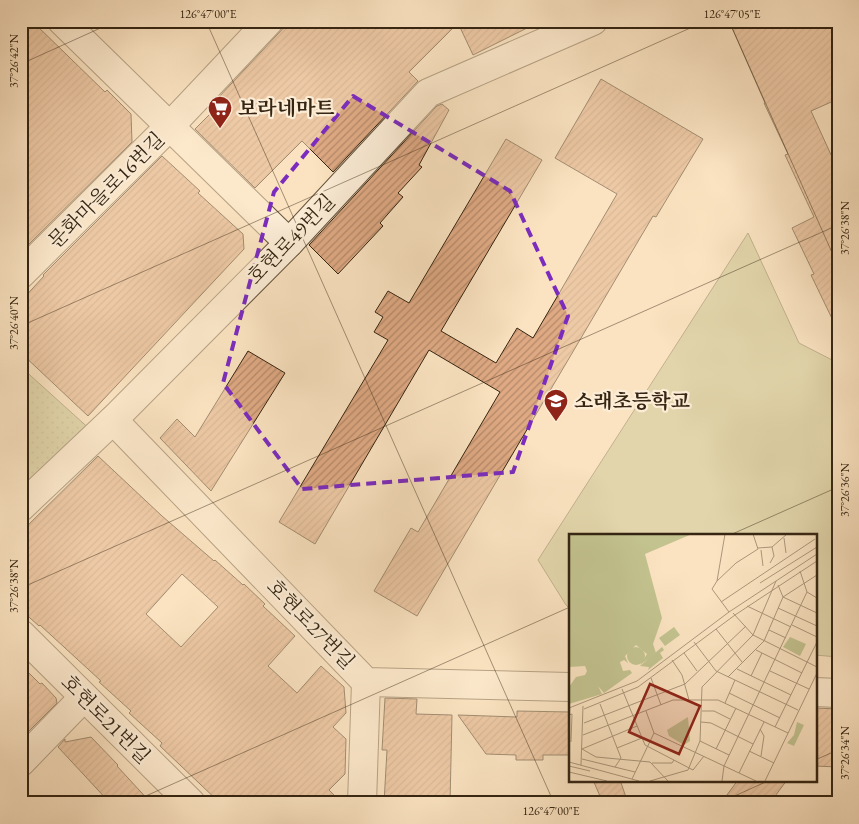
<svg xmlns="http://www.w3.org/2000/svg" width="859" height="824" viewBox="0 0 859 824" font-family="'EB Garamond','Noto Serif KR',serif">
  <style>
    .grass { fill: url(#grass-dots); stroke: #7c7451 }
    .pitch { fill: #c3c390; stroke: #7c7451 }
    .building { fill: url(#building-hatch); stroke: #352512; fill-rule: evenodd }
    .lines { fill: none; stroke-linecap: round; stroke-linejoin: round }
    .minor-casing { stroke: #66543e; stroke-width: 30 }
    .minor { stroke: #fcedd7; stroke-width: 28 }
    .marked { fill: none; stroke: #7b2cbf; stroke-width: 4; stroke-dasharray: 10 6; stroke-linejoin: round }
    .ticks { fill: none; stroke: #352512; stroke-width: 1; stroke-opacity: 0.45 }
    .labels { text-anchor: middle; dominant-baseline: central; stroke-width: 4.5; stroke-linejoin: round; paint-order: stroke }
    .poi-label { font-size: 20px; font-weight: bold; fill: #352512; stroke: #fcedd7; text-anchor: start }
    .street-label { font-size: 20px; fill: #352512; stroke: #fcedd7 }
    .inset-road { fill: none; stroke: #ac977b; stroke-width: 1 }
    .view { fill: #8f2418; fill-opacity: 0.15; stroke: #8f2418; stroke-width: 2.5 }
    .inset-edge { fill: none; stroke: #352512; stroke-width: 2.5 }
    .neatline { fill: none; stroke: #352512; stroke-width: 2 }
    .ticks-label { font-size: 12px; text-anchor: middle; fill: #352512 }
  </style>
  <defs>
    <pattern id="grass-dots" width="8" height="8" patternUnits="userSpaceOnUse" patternTransform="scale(1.25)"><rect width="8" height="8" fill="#c3c390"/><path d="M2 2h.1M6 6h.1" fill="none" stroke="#a8a77b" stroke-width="1.8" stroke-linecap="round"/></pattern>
    <pattern id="building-hatch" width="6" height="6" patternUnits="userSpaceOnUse" patternTransform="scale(1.25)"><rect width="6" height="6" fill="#dea983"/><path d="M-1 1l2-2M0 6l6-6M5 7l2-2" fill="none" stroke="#b5896a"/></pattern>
  </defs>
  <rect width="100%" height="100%" fill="#fbe3c1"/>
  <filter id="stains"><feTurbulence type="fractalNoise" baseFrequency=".004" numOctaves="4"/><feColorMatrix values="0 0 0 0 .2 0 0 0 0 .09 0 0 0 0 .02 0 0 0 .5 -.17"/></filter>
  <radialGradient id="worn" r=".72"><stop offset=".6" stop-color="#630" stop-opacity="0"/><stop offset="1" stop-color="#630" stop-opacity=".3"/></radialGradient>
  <!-- grass -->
  <polygon class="grass" points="21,367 93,432 21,501"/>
  <!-- pitch -->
  <polygon class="pitch" points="748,233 799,343 838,363 838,657 815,655 815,535 570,535 570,609 566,605 538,560"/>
  <!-- building -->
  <g class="building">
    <polygon points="21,21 32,21 105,92 107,90 131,114 132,142 21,252"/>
    <polygon points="290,21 541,21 473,55 458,23 409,72 418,81 333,172 302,141 255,188 195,129 221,103 217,99"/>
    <polygon points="729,21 838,21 838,99 811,111 838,170 838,331 811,275 814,274 792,228 814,217 785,155 788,154 764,103 765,103"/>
    <polygon points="601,79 703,139 656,217 653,216 417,616 374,591 411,528 418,532 500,392 429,350 315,544 279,522 388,340 374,332 383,317 375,312 388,291 409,303 506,139 542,160 441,331 496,363 517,328 533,338 617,194 555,158"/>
    <polygon points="442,104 449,110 419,165 422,167 398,193 403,197 380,223 383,226 338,274 309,245 437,106"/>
    <polygon points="162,156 200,191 198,193 243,234 244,249 88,416 21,353 21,301 44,276 43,275"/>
    <polygon points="248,351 285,373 211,491 160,438 177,419 195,437"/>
    <path d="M98,456L162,516L214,561L215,560L243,585L244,584L265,604L263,606L295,636L268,666L297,693L321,666L344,687L346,713L333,727L346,739L345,774L329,790L342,803H220L160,746L162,743L129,713L131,711L99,682L101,681L40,625L39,626L21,610V532ZM182,574L218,607L181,647L146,614Z"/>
    <polygon points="21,665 40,684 42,683 56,698 57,703 21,739"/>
    <polygon points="385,698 417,699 416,714 452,715 450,803 384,803 387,750 382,750"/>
    <polygon points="815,708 838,709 838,767 815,766"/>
    <polygon points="517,711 570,712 570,755 543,755 543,760 516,760 516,755 486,754 458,715 517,717"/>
    <polygon points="91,737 118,765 117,766 151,803 110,803 58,747 65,739 65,742"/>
    <polygon points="593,780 620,780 628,803 603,803"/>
    <polygon points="738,780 787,780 770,803 721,803"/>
  </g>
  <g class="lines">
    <defs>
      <g id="minor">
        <polyline points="62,21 289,243"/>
        <polyline points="21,274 169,127 269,21"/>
        <polyline points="113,420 366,682 570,687"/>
        <polyline points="21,507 113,420 289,243 428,93 593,21"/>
        <polyline points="21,634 191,803"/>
        <polyline points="815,692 838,693"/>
        <polyline points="21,762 84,697"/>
        <polyline points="362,803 366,682"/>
      </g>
    </defs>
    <!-- minor casing -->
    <use href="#minor" class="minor-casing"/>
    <!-- minor -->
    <use href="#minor" class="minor"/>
  </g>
  <!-- marked area -->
  <path d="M0 0H859V824H0ZM353,96L510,191L568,316L513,472L302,489L223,383L274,192Z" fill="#fbe3c1" fill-opacity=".55" fill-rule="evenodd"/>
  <path class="marked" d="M353,96L510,191L568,316L513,472L302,489L223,383L274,192Z"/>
  <!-- ticks -->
  <path class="ticks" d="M206,21L554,803M729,21L838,266M21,64L116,21M21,326L706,21M730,535L838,487M21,588L838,225M815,760L838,750M21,782L30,803M130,803L570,607M719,803L770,780"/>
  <!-- icons -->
  <defs>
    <symbol id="supermarket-pin" viewBox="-11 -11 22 30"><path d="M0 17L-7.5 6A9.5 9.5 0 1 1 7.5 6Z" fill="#8f2418" stroke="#fcedd7"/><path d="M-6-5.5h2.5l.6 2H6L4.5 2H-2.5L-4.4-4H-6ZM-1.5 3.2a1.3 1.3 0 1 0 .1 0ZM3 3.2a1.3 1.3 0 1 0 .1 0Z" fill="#fff"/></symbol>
    <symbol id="school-pin" viewBox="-11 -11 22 30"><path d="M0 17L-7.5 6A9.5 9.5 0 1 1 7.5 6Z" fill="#8f2418" stroke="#fcedd7"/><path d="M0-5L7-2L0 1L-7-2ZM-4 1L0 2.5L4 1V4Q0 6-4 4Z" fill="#fff"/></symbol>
  </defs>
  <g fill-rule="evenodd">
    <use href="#supermarket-pin" x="206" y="94" width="28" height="38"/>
    <use href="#school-pin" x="542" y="387" width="28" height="38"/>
  </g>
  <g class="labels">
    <!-- poi labels -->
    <g class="poi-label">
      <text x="238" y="108">보라네마트</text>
      <text x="574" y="401">소래초등학교</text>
    </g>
    <!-- street labels -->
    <g class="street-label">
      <text transform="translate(106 190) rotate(-45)">문화마을로16번길</text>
      <text transform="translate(291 239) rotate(-46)">호현로49번길</text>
      <text transform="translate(311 624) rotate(46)">호현로27번길</text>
      <text transform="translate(106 719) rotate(45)">호현로21번길</text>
    </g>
  </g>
  <!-- overview -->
  <g transform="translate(569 534)">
    <rect width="248" height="248" fill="#fbe3c1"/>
    <path d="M58 122a9 9 0 1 1 18 0a9 9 0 1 1-18 0ZM228,188L235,191L225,212L218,209L225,201Z" fill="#c3c390"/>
    <path d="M0,0H123L76,20L93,84L84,110L87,119L71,131L78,120L67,111L56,122L59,129L55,126L51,128L54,137L61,136L63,139L35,159L29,152L33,160L0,170V153L7,143L16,141L18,137L16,132L0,133ZM93,113L95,116L91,119L94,124L79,136L80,133L71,132Z" fill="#c3c390"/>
    <path d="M105,93L111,101L96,112L90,104ZM221,103L237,110L231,122L214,113ZM119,183L121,207L115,211L100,202L98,196Z" fill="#c3c390"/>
    <path class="inset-road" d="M156,0L148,47L143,55L160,78M215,4L217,19M189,14L203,13L218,0M192,16L194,32M201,29L205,22L203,13M231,37L238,58L248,64M148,47L167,29L189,15L184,0M191,49L248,13M209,51L214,63L248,79M152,68L246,5M178,72L222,93M209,74L248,92M164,79L184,101L248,133M223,91L248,103M147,95L173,128M200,96L217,104M125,108L147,137L229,176M187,116L233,139M115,119L128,137M103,126L113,141L120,166M168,135L222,161M201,137L240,155M182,142L193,119M159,143L195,107L214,63L248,41M82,144L92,171M53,155L76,211L124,236L135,222M160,159L211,184M156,169L166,146M31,170L52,224L46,233M0,174L68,147L160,78L248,20M15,175L69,153L166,81L248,27M77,177L85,199L187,247M133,177H145L161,185M0,181L3,180L2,208M132,188L142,189L184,210M15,189L116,150L177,92M206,193L248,108M191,195L195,202L192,222M14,201L104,166H149L219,199M131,207L160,221M48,214L73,204M13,215L27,223L81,228L99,247M13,215L68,192M147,215L167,174M180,217L205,229M13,225L66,238M0,228L70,247M83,229H103L105,226M12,231L14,172M0,232L21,237M0,238L38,247M170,239L195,188M63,245L85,199M81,247L119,236L131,207L133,153L184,101L207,47M153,247L155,232L238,58M196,247L248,139"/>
    <path class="view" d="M81,150L131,172L110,220L60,198Z"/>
    <rect width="248" height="248" class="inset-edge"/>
  </g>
  <!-- margin -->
  <rect width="859" height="824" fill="none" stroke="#fbe3c1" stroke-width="55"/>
  <rect x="28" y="28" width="804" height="768" class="neatline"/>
  <g class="ticks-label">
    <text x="208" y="18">126°47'00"E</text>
    <text x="732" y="18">126°47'05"E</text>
    <text transform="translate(14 61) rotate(-90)" y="4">37°26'42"N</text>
    <text transform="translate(845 228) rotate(-90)" y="4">37°26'38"N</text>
    <text transform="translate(14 323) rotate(-90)" y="4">37°26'40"N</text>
    <text transform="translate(845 490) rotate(-90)" y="4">37°26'36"N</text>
    <text transform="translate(14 586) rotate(-90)" y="4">37°26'38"N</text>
    <text transform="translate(845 753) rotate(-90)" y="4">37°26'34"N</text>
    <text x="551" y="815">126°47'00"E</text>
  </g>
  <rect width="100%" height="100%" filter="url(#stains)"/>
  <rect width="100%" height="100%" fill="url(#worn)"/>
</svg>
